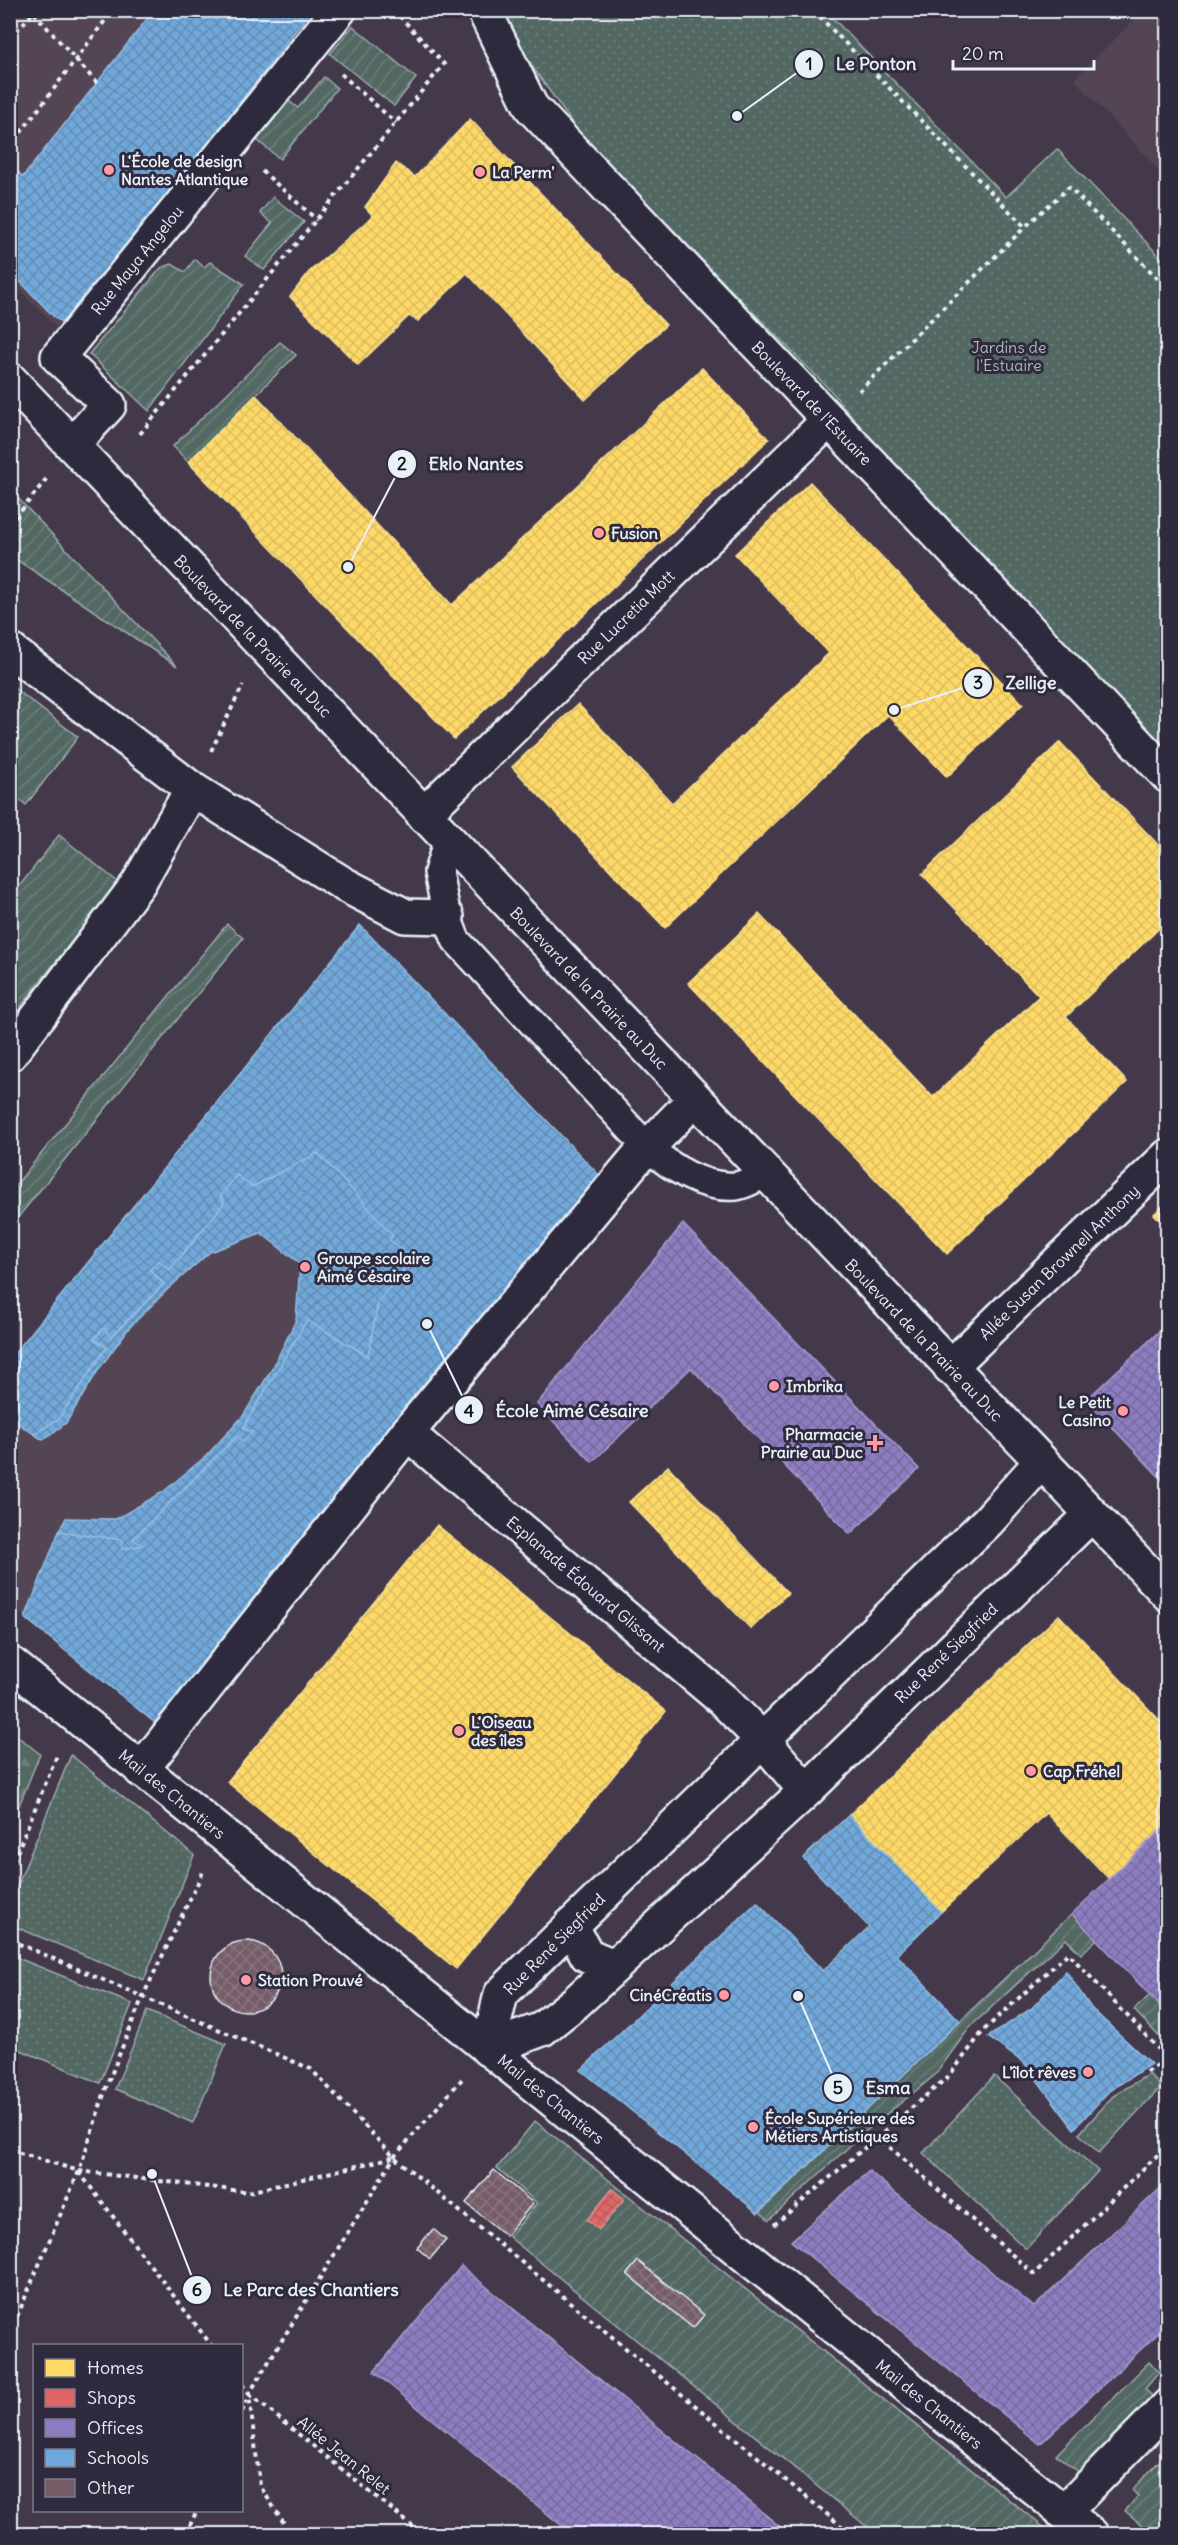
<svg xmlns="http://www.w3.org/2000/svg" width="1178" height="2545" viewBox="0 0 1178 2545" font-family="Delius,sans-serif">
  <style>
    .built { fill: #524453 }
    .grass { fill: url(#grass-dots); stroke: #9dacae; stroke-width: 1.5 }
    .forest { fill: url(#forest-firs); stroke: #9dacae; stroke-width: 1.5 }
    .garden { fill: url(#garden-furrows); stroke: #9dacae; stroke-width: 1.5 }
    .homes { fill: url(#homes-cross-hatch); stroke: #f8e092; stroke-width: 1.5 }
    .shops { fill: url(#shops-cross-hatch); stroke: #e29092; stroke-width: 1.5 }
    .offices { fill: url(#offices-cross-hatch); stroke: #a99fd3; stroke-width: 1.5 }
    .schools { fill: url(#schools-cross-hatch); stroke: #93bee4; stroke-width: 1.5 }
    .building { fill: url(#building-cross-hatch); stroke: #e8f1f8; stroke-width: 1.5 }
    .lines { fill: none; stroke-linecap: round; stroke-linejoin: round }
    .service-casing { stroke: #e8f1f8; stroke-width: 32 }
    .pedestrian-casing { stroke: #e8f1f8; stroke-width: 38 }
    .minor-casing { stroke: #e8f1f8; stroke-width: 38 }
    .secondary-casing { stroke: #e8f1f8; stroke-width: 38 }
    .path { stroke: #e8f1f8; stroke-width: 4; stroke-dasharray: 4.5 4.5; stroke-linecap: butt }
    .service { stroke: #2f2a3d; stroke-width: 27 }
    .pedestrian { stroke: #2f2a3d; stroke-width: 33 }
    .minor { stroke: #2f2a3d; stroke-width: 33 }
    .secondary { stroke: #2f2a3d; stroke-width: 33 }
    .poi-dot { fill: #ff9aa2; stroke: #2f2a3d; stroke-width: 2 }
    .labels { text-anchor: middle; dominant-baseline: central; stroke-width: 6; stroke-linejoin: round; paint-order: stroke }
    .poi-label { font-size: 16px; font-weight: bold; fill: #e8f1f8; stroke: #2f2a3d; text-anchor: start }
    .street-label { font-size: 16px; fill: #e8f1f8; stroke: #2f2a3d }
    .park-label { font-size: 16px; fill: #acbabc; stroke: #2f2a3d }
    .leader { fill: none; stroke: #e8f1f8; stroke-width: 2 }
    .callout-dot { fill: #e8f1f8; stroke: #2f2a3d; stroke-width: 2 }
    .mark-label { font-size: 18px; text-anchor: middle; font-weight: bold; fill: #111 }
    .callout-label { font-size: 18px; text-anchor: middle; font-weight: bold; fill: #e8f1f8; stroke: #2f2a3d; stroke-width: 6; stroke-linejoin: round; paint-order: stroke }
  </style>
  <defs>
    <pattern id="grass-dots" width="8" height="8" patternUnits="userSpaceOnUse" patternTransform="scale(1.5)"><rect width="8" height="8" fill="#526863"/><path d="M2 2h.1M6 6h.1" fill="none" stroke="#6b7e7a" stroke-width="1.8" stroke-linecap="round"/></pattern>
    <pattern id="forest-firs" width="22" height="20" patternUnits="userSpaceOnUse" patternTransform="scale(1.5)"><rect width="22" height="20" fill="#526863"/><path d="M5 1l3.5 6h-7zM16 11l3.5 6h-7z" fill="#6b7e7a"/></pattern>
    <pattern id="garden-furrows" width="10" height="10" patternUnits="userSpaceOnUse" patternTransform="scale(1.5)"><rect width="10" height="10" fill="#526863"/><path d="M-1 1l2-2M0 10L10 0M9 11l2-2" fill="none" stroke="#6b7e7a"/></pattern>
    <pattern id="homes-cross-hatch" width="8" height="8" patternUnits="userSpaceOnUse" patternTransform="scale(1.5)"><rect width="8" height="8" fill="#ffd966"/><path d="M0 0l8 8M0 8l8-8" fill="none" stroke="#dabc60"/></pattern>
    <pattern id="shops-cross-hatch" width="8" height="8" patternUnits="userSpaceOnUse" patternTransform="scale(1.5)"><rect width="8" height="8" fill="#e06666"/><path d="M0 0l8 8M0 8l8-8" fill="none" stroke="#b25d5e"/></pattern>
    <pattern id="offices-cross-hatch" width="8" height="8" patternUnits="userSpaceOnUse" patternTransform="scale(1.5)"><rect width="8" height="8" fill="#8e7cc3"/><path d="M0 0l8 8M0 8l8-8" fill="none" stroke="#756a99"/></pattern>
    <pattern id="schools-cross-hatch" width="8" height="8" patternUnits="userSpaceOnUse" patternTransform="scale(1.5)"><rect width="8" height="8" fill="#6fa8dc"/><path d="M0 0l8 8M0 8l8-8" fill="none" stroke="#638bb0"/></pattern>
    <pattern id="building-cross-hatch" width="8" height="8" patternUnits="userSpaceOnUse" patternTransform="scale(1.5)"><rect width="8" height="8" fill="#745c67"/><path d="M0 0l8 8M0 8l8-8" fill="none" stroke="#88747e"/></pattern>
  </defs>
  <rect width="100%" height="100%" fill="#44394a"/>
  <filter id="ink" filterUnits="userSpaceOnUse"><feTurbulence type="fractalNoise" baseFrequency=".0167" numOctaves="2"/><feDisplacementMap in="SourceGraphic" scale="12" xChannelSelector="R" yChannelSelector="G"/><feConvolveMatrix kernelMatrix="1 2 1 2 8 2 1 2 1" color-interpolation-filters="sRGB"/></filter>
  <g filter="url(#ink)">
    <!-- built -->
    <g class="built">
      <polygon points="10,11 322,11 66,337 11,281"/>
      <polygon points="1143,11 1167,11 1167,179 1074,79"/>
      <polygon points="360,925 600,1176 155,1723 11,1606 10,1359"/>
    </g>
    <!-- grass -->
    <g class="grass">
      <polygon points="501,11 826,11 1006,197 1057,149 1167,264 1167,754 906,480 830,390 588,145 531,65"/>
      <polygon points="71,1755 194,1855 144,1980 11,1925 11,1901"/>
      <polygon points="10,1955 132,2004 100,2083 11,2046"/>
      <polygon points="147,2011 226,2044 193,2123 115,2089"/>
      <polygon points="1149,2074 1161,2087 1099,2153 1079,2134 1113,2096"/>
      <polygon points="994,2076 1098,2171 1026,2249 923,2153"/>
    </g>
    <!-- forest -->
    <polygon class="forest" points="11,1731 40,1754 11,1825"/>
    <!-- garden -->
    <g class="garden">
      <polygon points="353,26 416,78 394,106 330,54"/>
      <polygon points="324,77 337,88 280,159 247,132 278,93 298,108"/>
      <polygon points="273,197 304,222 264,270 245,256 272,223 260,213"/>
      <polygon points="195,259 204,267 210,262 244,284 149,411 89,354 161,268 172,264 185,272"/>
      <polygon points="280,342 296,355 188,462 173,446"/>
      <polygon points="10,491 11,491 177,666 11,556"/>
      <polygon points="14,688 78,737 26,805 11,793 10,692"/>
      <polygon points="59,835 118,882 11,1019 11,897"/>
      <polygon points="227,924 243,938 11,1226 11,1191"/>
      <polygon points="1072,1914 1097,1939 1081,1954 1066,1939 970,2027 935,2075 865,2132 769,2220 760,2212"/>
      <polygon points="1150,1995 1167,2014 1167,2045 1134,2010"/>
      <polygon points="535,2121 1052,2534 876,2534 509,2237 537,2203 497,2168"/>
      <polygon points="1149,2362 1159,2372 1145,2389 1155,2399 1084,2476 1056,2455"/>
      <polygon points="1167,2453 1167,2534 1153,2534 1125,2511 1138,2496 1132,2490"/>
    </g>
    <!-- homes -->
    <g class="homes">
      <polygon points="470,119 666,325 585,400 467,273 418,321 409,316 358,365 290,297 309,272 373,216 365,207 396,163 415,177"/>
      <polygon points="702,368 769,439 454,739 188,462 256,395 452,605"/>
      <polygon points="810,482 1023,704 947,777 888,715 665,928 512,767 578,704 672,803 829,653 735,554"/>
      <polygon points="1060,742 1168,855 1168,920 1066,1017 1127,1082 947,1254 688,983 759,914 933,1097 1039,996 922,874"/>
      <polygon points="1168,1201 1168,1229 1154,1214"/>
      <polygon points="668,1466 788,1593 751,1629 629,1502"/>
      <polygon points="437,1525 666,1711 456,1969 227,1782"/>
      <polygon points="1059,1615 1168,1729 1168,1823 1109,1879 1046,1813 941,1912 849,1815"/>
    </g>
    <!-- shops -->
    <polygon class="shops" points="612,2189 624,2199 599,2230 587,2220"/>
    <!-- offices -->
    <g class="offices">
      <polygon points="683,1224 919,1469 850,1534 691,1368 592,1462 537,1404"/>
      <polygon points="1168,1323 1168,1486 1086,1400"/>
      <polygon points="1168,1823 1168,2014 1072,1914"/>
      <polygon points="869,2171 1034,2307 1168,2181 1168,2324 1040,2444 791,2241"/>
      <polygon points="461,2266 789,2534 572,2534 374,2372"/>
    </g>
    <!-- schools -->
    <g class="schools">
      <polygon points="154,10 312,10 69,321 61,322 53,316 10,271 10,164 23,177"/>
      <polygon points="360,925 600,1176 155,1723 25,1618 59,1531 123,1540 122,1549 142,1545 133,1539 237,1436 243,1442 252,1432 243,1428 307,1320 368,1356 378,1302 412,1259 389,1240 393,1235 318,1153 252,1187 237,1175 220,1197 225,1202 170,1270 158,1261 150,1270 164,1284 111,1337 104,1328 94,1339 107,1347 58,1420 34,1434 10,1418 10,1359"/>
      <polygon points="318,1153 393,1235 389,1240 412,1259 378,1302 368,1356 307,1320 243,1428 252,1432 243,1442 237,1436 133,1539 142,1545 122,1549 123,1540 59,1531 66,1518 116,1519 163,1492 206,1456 243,1416 272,1369 296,1320 300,1264 261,1233 210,1252 168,1289 129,1328 99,1369 66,1423 43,1440 34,1434 58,1420 107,1347 94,1339 104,1328 111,1337 164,1284 150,1270 158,1261 170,1270 225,1202 220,1197 237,1175 252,1187"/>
      <polygon points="849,1815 941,1912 897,1955 960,2021 758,2213 581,2070 757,1902 823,1971 869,1927 803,1858"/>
      <polygon points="1066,1971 1091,2008 1151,2064 1109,2091 1074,2129 1025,2064 988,2037 1032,2008"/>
    </g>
    <!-- building -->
    <g class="building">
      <circle cx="246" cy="1976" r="35"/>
      <polygon points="494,2170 533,2203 506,2236 466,2203"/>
      <polygon points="433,2229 446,2240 430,2259 417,2248"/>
      <polygon points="638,2261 704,2315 693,2328 627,2274"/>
    </g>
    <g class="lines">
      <defs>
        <path id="service" d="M448,840L438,872L447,917L456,940L647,1147C671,1167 702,1189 736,1186C745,1185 757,1177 766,1174"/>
        <g id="pedestrian">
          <polyline points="72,445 109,405 58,357 339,10"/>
          <polyline points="10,650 192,789 345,885 405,916 447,917"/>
          <polyline points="423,815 829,420"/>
          <polyline points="10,1054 138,884 192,789"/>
          <polyline points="950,1367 1168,1156"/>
          <polyline points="407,1433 723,1700 762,1739"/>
          <polyline points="10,1663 1091,2534"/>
          <polyline points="141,1770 407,1433 636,1159 695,1099"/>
          <polyline points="1063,2513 1168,2406"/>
        </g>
        <g id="minor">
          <polyline points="762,1739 806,1791"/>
          <polyline points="571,1925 587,1955 613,1966"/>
          <polyline points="488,2049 501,1994 988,1521 1041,1462"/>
          <polyline points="488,2049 542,2029 576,2002 806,1791 1091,1515"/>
        </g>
        <g id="secondary">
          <polyline points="484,10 531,107 1168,776"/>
          <polyline points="10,380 1168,1594"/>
        </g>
      </defs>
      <!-- service casing -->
      <use href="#service" class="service-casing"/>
      <!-- pedestrian casing -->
      <use href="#pedestrian" class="pedestrian-casing"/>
      <!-- minor casing -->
      <use href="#minor" class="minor-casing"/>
      <!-- secondary casing -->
      <use href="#secondary" class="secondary-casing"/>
      <!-- path -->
      <g class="path">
        <polyline points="813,10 1025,227 1069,187 1168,289"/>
        <polyline points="34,13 97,83"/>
        <polyline points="10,37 36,10"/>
        <polyline points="341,74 396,123"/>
        <polyline points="10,147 113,10"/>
        <polyline points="262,171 317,220"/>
        <polyline points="859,391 1025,227"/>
        <polyline points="140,434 444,64 394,10"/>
        <polyline points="10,525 47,478"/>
        <polyline points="211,751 243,685"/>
        <polyline points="10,1869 58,1753"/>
        <polyline points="10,1940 311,2069 394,2157 851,2534"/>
        <polyline points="1146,2072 1167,2059"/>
        <polyline points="876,2135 1034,2274 1168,2145"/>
        <polyline points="10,2150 79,2171 249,2192 394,2157"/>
        <polyline points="79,2172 212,2346"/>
        <polyline points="774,2225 949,2076 984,2030 1068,1953 1168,2059"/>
        <polyline points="10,2333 79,2171 107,2085 143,1996 203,1872"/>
        <polyline points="242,2384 249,2394 260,2486 291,2534"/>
        <polyline points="249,2394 422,2534"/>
        <polyline points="242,2412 249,2394 394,2157 462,2079"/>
        <polyline points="186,2534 197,2510"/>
      </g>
      <!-- service -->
      <use href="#service" class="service"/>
      <!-- pedestrian -->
      <use href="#pedestrian" class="pedestrian"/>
      <!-- minor -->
      <use href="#minor" class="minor"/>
      <!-- secondary -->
      <use href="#secondary" class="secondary"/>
    </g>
  </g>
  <!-- markers -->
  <g class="poi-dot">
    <circle cx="109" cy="170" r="6"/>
    <circle cx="480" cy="172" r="6"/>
    <circle cx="599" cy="533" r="6"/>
    <circle cx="305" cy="1267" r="6"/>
    <circle cx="774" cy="1386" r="6"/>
    <circle cx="1123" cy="1411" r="6"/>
    <path d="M872 1434h6v6h6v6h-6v6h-6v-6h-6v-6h6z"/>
    <circle cx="459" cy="1731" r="6"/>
    <circle cx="1031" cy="1771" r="6"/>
    <circle cx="246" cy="1980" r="6"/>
    <circle cx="724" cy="1995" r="6"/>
    <circle cx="1088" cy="2072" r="6"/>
    <circle cx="753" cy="2127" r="6"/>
  </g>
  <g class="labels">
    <!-- poi labels -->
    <g class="poi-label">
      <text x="121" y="161">L'École de design<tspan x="121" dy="18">Nantes Atlantique</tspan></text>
      <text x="492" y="172">La Perm'</text>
      <text x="611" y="533">Fusion</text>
      <text x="317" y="1258">Groupe scolaire<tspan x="317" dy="18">Aimé Césaire</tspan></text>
      <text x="786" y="1386">Imbrika</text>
      <text x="1111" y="1402" text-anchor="end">Le Petit<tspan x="1111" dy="18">Casino</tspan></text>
      <text x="863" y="1434" text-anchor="end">Pharmacie<tspan x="863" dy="18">Prairie au Duc</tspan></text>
      <text x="471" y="1722">L'Oiseau<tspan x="471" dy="18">des îles</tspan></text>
      <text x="1043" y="1771">Cap Fréhel</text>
      <text x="258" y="1980">Station Prouvé</text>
      <text x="712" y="1995" text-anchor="end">CinéCréatis</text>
      <text x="1076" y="2072" text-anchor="end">L'îlot rêves</text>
      <text x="765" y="2118">École Supérieure des<tspan x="765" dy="18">Métiers Artistiques</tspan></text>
    </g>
    <!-- street labels -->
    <g class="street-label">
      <text transform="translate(137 260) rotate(-51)">Rue Maya Angelou</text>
      <text transform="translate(812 403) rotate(46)">Boulevard de l'Estuaire</text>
      <text transform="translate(626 617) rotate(-44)">Rue Lucretia Mott</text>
      <text transform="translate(253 636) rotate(46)">Boulevard de la Prairie au Duc</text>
      <text transform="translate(589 988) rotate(46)">Boulevard de la Prairie au Duc</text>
      <text transform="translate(1059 1262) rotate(-44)">Allée Susan Brownell Anthony</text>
      <text transform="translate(924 1340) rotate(46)">Boulevard de la Prairie au Duc</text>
      <text transform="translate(586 1584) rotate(40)">Esplanade Édouard Glissant</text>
      <text transform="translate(946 1653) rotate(-44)">Rue René Siegfried</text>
      <text transform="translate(172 1794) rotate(39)">Mail des Chantiers</text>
      <text transform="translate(554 1944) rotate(-45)">Rue René Siegfried</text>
      <text transform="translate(551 2099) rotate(39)">Mail des Chantiers</text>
      <text transform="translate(929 2404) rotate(39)">Mail des Chantiers</text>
      <text transform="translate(344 2455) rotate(39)">Allée Jean Relet</text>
    </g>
    <!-- park labels -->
    <g class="park-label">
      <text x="1009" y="347">Jardins de<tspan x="1009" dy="18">l'Estuaire</tspan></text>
    </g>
  </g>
  <!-- callouts -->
  <path class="leader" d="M737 116L809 64M348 567L402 464M894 710L978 683M427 1324L469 1410M798 1996L838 2088M152 2174L197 2290"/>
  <g class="callout-dot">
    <circle cx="737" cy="116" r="6"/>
    <circle cx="348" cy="567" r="6"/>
    <circle cx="894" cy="710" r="6"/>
    <circle cx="427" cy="1324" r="6"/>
    <circle cx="798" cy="1996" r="6"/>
    <circle cx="152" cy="2174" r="6"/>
    <circle cx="809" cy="64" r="15"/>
    <circle cx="402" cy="464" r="15"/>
    <circle cx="978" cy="683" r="15"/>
    <circle cx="469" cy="1410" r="15"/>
    <circle cx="838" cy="2088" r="15"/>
    <circle cx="197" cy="2290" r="15"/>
  </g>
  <g class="mark-label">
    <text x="809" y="70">1</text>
    <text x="402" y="470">2</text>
    <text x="978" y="689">3</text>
    <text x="469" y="1417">4</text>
    <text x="838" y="2094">5</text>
    <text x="197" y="2296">6</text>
  </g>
  <g class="callout-label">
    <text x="876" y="70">Le Ponton</text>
    <text x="476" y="470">Eklo Nantes</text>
    <text x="1031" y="689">Zellige</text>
    <text x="572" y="1417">École Aimé Césaire</text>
    <text x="888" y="2094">Esma</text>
    <text x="311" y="2296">Le Parc des Chantiers</text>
  </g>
  <!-- margin -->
  <rect width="1178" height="2545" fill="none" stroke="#2f2a3d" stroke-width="36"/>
  <rect x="18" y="18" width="1142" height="2509" fill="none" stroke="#e8f1f8" stroke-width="2" filter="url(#ink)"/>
  <!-- legend -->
  <rect x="33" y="2344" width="210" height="168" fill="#2f2a3d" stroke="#797a88" stroke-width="1.5"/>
  <rect x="45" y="2359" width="30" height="18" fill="#ffd966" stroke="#797a88" stroke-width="1.5"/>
  <text x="87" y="2374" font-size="18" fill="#e8f1f8">Homes</text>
  <rect x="45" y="2389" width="30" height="18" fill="#e06666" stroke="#797a88" stroke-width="1.5"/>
  <text x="87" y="2404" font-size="18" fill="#e8f1f8">Shops</text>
  <rect x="45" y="2419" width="30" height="18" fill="#8e7cc3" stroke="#797a88" stroke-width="1.5"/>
  <text x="87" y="2434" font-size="18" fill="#e8f1f8">Offices</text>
  <rect x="45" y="2449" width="30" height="18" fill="#6fa8dc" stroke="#797a88" stroke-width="1.5"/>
  <text x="87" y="2464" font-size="18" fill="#e8f1f8">Schools</text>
  <rect x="45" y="2479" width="30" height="18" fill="#745c67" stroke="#797a88" stroke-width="1.5"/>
  <text x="87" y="2494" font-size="18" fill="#e8f1f8">Other</text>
  <!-- scale -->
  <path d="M953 60v9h141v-9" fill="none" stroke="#e8f1f8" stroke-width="3"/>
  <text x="962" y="60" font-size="18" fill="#e8f1f8" stroke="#2f2a3d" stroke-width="4.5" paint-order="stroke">20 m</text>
</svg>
